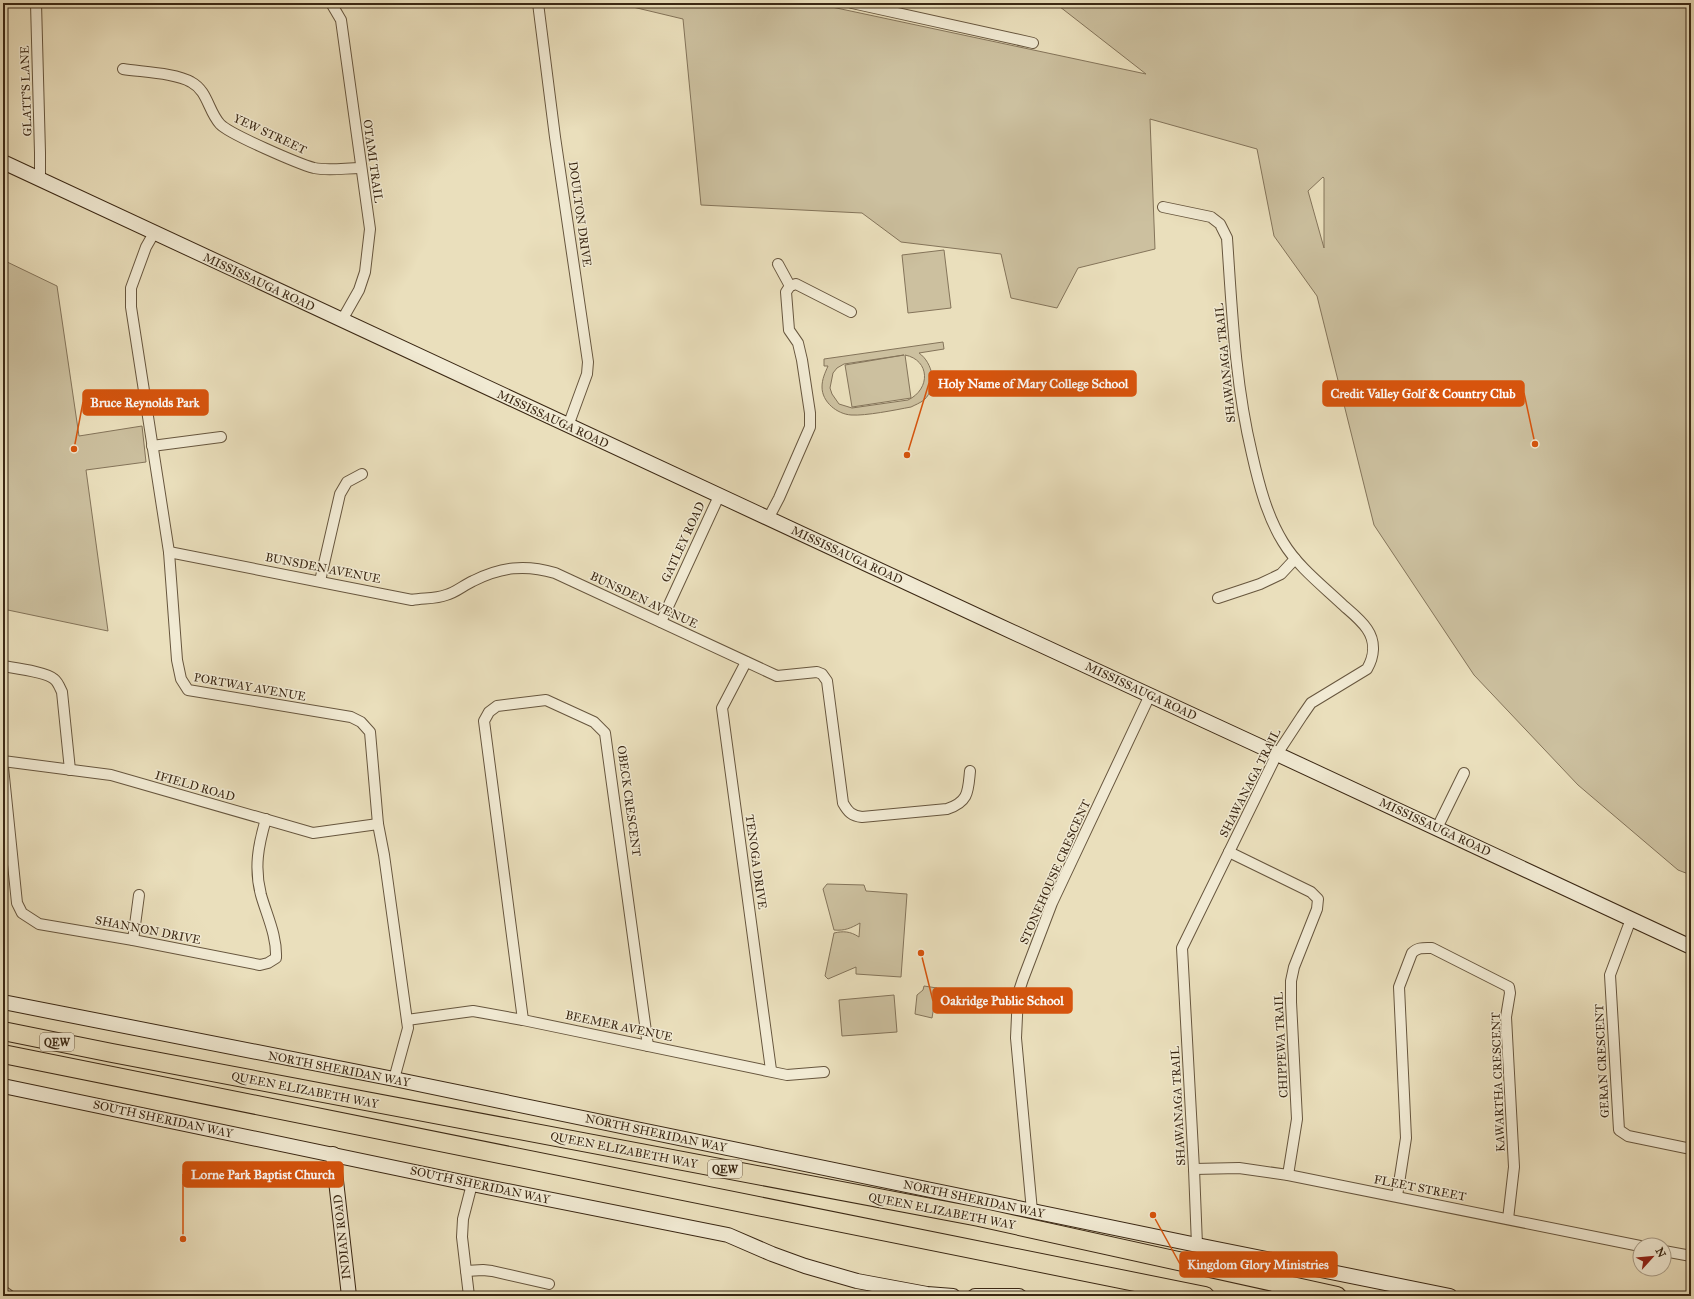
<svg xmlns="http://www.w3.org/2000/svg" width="1694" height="1299" viewBox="0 0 1694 1299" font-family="'IM FELL Great Primer',serif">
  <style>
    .green { fill: #ccc09f; stroke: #84745a; fill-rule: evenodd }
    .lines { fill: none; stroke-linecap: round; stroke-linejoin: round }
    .street-casing { stroke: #67563e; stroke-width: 12 }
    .secondary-casing { stroke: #3b2814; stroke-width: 16 }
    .highway-casing { stroke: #3b2814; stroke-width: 20 }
    .street { stroke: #f1ead3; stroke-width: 10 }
    .secondary { stroke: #f1ead3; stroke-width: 14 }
    .highway { stroke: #eadfbc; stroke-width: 18 }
    .labels { text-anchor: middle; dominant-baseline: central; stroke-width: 3; stroke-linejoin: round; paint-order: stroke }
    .shield { fill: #f1ead3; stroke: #72624d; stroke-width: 1 }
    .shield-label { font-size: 11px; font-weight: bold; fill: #3b2814 }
    .street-label { font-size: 12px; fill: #3b2814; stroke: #f1ead3 }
    .leader { fill: none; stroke: #d7540d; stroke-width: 1.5 }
    .callout-dot { fill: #d7540d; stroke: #f1ead3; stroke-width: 1.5 }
    .callout { fill: #d7540d; stroke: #d7540d; stroke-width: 1.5 }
    .callout-label { font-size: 13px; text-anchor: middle; font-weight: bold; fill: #fff }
  </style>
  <rect width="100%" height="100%" fill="#eadfbc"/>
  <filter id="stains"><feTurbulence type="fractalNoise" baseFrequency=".005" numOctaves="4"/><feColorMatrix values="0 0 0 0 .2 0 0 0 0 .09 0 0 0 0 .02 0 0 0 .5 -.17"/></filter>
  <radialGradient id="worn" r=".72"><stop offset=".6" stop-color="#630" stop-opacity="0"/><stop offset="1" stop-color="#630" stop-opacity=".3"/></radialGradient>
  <!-- green -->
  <g class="green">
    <path d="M616,3H813L1146,74L1055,3H1691V875L1678,870L1578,785L1474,675L1374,525L1317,296L1274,236L1257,149L1150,119L1155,249L1078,268L1057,308L1011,298L1001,254L901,242L862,213L701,205L683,19ZM1323,177L1324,178V248L1308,191Z"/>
    <polygon points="944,250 951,308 908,313 902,255"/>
    <polygon points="3,260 57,286 79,436 142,426 146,462 86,470 108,631 3,609"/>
    <path d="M943,342L944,349L919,353C933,363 938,387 924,400C920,403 915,405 911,407C895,410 866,416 851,415C837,414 822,402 822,387C822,379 825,373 828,366H824V359ZM905,355C930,360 931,389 908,400L852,408L839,404L832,394L830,388L833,373L837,368L844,364L904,355L845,365L852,407L911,398Z"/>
    <path d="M827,884L864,885L866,891L907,894L901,977L856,974V967L828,979L825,976L834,933C843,931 850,931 859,937L860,923C851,928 845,931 834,930L823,889Z"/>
    <polygon points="924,986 937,988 932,1018 915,1014 917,995 923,990"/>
    <polygon points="894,995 897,1032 842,1036 839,1000"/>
  </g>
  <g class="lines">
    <defs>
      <g id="street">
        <polyline points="36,3 40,153 40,179"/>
        <polyline points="331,3 341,20 370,229 365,272 359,290 342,320"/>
        <polyline points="538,3 555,137 588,362 587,374 568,426"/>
        <polyline points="852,3 1033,43"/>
        <path d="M123,69C142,72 176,73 191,82C208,91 208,111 220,124C229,134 299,164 314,168C328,171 346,168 360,168"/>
        <path d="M1163,207L1211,217L1220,224L1227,238C1232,311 1235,383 1252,454C1259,485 1267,516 1283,542C1298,567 1323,586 1344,606C1352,613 1361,620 1367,629C1376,642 1374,657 1367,669L1311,703L1302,716L1277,754L1182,948L1194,1169L1197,1245"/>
        <polyline points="154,233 146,247 131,288 131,307 169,552 177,660 181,679 188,690 351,717 361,722 370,732 378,824 384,855 408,1028 394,1079"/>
        <polyline points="778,264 790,286"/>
        <polyline points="152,446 221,437"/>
        <polyline points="768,519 779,498 810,427 810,413 802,360 798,343 789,330 786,292 790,286 796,284 851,312"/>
        <path d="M169,552L412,600C423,598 436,599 446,595C455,593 464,585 473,581C501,567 525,564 555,573L777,676L817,672L822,674L827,681L843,803C848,812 852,816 862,817L947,809C969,802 968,791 970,771"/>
        <polyline points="320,581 340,494 347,482 362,474"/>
        <polyline points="1218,598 1260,584 1281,574 1295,559"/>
        <polyline points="661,622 719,496"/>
        <polyline points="746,662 722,708 771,1070"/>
        <path d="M3,666C14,668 47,672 54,679C58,682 60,688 62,692L70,770"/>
        <polyline points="3,761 111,775 313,833 378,824"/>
        <path d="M3,767L17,903L22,913L39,924L133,940L260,965L268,963L276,958C277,936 267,916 261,895C254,868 258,846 266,819"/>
        <polyline points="1437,828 1464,773"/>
        <polyline points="1229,852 1311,892 1318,899 1317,909 1294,967 1291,981 1291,1002 1297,1119 1288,1175"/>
        <polyline points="1631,919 1610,975 1619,1130 1628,1136 1691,1149"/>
        <polyline points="133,940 139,895"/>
        <polyline points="407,1020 473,1011 523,1020 787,1075 824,1072"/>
        <polyline points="523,1020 484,721 489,712 497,706 546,700 594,722 605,733 648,1046"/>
        <polyline points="1194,1169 1239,1168 1288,1175 1640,1246"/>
        <path d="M1397,1196L1406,1138L1399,987L1412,953C1418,947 1424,948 1432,948L1509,987L1510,993L1506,1017L1514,1167L1508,1219"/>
        <polyline points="1032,1211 1016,1038 1018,994 1023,979 1052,903 1150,695"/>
        <polyline points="1664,1251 1691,1256"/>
        <polyline points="466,1271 483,1270 492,1271 549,1284"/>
        <polyline points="3,1291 10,1296"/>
        <polyline points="469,1296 462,1237 463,1219 472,1184"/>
      </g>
      <g id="secondary">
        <polyline points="3,162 991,622 1277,754 1691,947"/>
        <polyline points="3,1002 394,1079 1197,1245 1450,1296"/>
        <polyline points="3,1086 472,1184 728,1235 772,1254 805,1266 857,1281 927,1294 953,1296"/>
        <polyline points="333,1154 349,1296"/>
        <polyline points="975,1296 1019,1296"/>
      </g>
      <g id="highway">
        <polyline points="3,1031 112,1053 979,1217 1337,1296"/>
        <polyline points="3,1054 1205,1296"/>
      </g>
    </defs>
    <!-- street casing -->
    <use href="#street" class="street-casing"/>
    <!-- secondary casing -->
    <use href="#secondary" class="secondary-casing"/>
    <!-- highway casing -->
    <use href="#highway" class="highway-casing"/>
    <!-- street -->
    <use href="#street" class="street"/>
    <!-- secondary -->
    <use href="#secondary" class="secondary"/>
    <!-- highway -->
    <use href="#highway" class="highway"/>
  </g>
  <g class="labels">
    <!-- shield labels -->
    <g class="shield">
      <rect x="40" y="1033" width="34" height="18" rx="3"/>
      <rect x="708" y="1160" width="34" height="18" rx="3"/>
    </g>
    <g class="shield-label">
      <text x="57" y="1042">QEW</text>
      <text x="725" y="1169">QEW</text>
    </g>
    <!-- street labels -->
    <g class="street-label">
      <text transform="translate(26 91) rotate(-92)">GLATT'S LANE</text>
      <text transform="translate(270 134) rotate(25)">YEW STREET</text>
      <text transform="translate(373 161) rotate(82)">OTAMI TRAIL</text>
      <text transform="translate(580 214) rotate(82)">DOULTON DRIVE</text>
      <text transform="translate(259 282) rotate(25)">MISSISSAUGA ROAD</text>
      <text transform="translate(1225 363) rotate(-96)">SHAWANAGA TRAIL</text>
      <text transform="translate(553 419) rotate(25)">MISSISSAUGA ROAD</text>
      <text transform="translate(683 542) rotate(-65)">GATLEY ROAD</text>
      <text transform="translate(847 555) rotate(25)">MISSISSAUGA ROAD</text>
      <text transform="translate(323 568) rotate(11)">BUNSDEN AVENUE</text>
      <text transform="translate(644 600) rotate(25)">BUNSDEN AVENUE</text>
      <text transform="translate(250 687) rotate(10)">PORTWAY AVENUE</text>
      <text transform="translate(1141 691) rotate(25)">MISSISSAUGA ROAD</text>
      <text transform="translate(1250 783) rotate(-63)">SHAWANAGA TRAIL</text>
      <text transform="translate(195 786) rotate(16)">IFIELD ROAD</text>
      <text transform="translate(629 801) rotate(82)">OBECK CRESCENT</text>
      <text transform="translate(1435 827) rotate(25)">MISSISSAUGA ROAD</text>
      <text transform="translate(756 862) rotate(82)">TENOGA DRIVE</text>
      <text transform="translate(1055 872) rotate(-66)">STONEHOUSE CRESCENT</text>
      <text transform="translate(148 930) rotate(11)">SHANNON DRIVE</text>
      <text transform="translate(619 1026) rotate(12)">BEEMER AVENUE</text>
      <text transform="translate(1281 1045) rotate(-93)">CHIPPEWA TRAIL</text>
      <text transform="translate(1602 1061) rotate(-93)">GERAN CRESCENT</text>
      <text transform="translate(339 1069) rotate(11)">NORTH SHERIDAN WAY</text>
      <text transform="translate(1498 1082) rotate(-92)">KAWARTHA CRESCENT</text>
      <text transform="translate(305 1090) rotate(11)">QUEEN ELIZABETH WAY</text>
      <text transform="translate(1178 1106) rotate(-93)">SHAWANAGA TRAIL</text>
      <text transform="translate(163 1119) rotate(12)">SOUTH SHERIDAN WAY</text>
      <text transform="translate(656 1133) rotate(12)">NORTH SHERIDAN WAY</text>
      <text transform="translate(624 1150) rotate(11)">QUEEN ELIZABETH WAY</text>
      <text transform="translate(480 1185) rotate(12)">SOUTH SHERIDAN WAY</text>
      <text transform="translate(1420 1188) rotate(11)">FLEET STREET</text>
      <text transform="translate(974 1199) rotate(12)">NORTH SHERIDAN WAY</text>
      <text transform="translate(942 1211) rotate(11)">QUEEN ELIZABETH WAY</text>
      <text transform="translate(342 1237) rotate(-96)">INDIAN ROAD</text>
    </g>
  </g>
  <!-- callouts -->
  <path class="leader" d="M907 455L929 383M1535 444L1524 393M74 449L83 402M921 953L933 1001M183 1239L183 1174M1153 1215L1180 1264"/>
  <g class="callout-dot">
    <circle cx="907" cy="455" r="4"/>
    <circle cx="1535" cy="444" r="4"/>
    <circle cx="74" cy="449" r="4"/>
    <circle cx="921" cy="953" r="4"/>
    <circle cx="183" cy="1239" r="4"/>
    <circle cx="1153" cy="1215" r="4"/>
  </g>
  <g class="callout">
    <rect x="929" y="371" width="207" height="25" rx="4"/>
    <rect x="1323" y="381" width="201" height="25" rx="4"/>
    <rect x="83" y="390" width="125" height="25" rx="4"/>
    <rect x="933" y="988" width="139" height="25" rx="4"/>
    <rect x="183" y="1162" width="160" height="25" rx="4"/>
    <rect x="1180" y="1252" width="157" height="25" rx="4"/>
  </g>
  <g class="callout-label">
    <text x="1033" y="388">Holy Name of Mary College School</text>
    <text x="1423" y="398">Credit Valley Golf &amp; Country Club</text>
    <text x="145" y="407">Bruce Reynolds Park</text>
    <text x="1002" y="1005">Oakridge Public School</text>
    <text x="263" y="1179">Lorne Park Baptist Church</text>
    <text x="1258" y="1269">Kingdom Glory Ministries</text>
  </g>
  <!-- margin -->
  <rect width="1694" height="1299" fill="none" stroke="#eadfbc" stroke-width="16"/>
  <rect x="4" y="4" width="1686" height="1291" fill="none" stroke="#3b2814" stroke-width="2"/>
  <rect x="8" y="8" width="1678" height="1283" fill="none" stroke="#3b2814"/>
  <!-- north arrow -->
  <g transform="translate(1652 1257) rotate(63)"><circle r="19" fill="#f1ead3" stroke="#a89c87"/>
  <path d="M0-3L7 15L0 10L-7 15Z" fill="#8f2418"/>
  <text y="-6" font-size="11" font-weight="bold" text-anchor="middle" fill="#3b2814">N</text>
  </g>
  <rect width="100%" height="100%" filter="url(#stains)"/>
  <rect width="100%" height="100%" fill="url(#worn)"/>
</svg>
